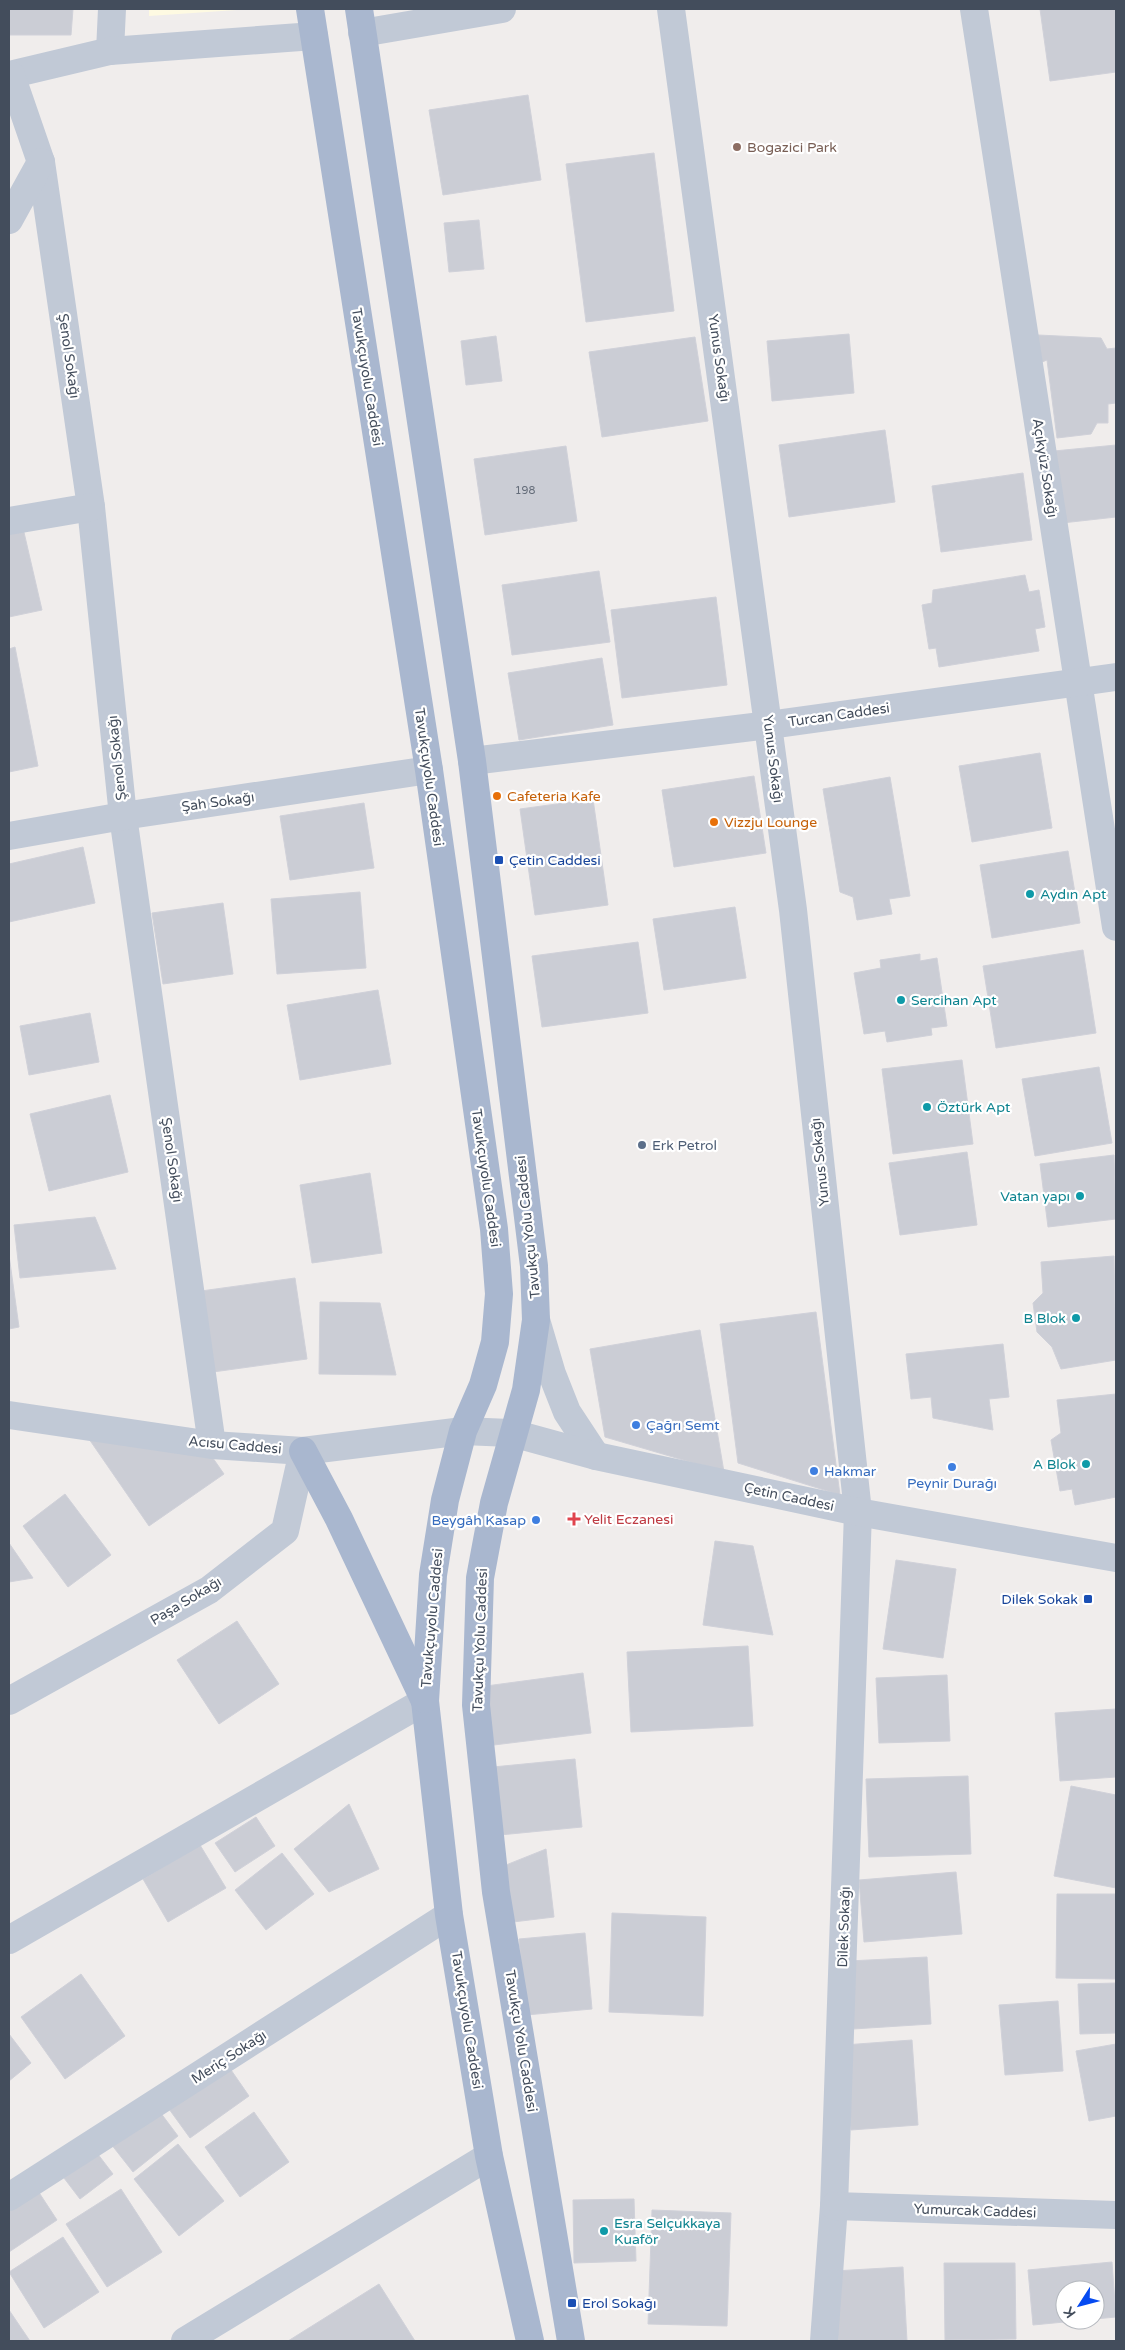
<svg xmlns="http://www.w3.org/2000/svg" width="1125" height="2350" viewBox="0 0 1125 2350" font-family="'Varela Round',sans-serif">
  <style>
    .commercial { fill: #fefae2 }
    .building { fill: #cbcdd5; stroke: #d0d1d9 }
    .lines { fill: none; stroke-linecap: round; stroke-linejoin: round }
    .minor { stroke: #c1c9d6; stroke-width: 28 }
    .tertiary { stroke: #c1c9d6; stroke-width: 28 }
    .primary { stroke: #a9b7cf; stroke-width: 28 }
    .education-dot { fill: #8d6e63; stroke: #fff; stroke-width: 2 }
    .food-dot { fill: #e8710a; stroke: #fff; stroke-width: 2 }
    .transit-dot { fill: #1a4fb4; stroke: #fff; stroke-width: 2 }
    .culture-dot { fill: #0f9aa8; stroke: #fff; stroke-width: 2 }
    .service-dot { fill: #5c6f8a; stroke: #fff; stroke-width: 2 }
    .shop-dot { fill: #3f7fe0; stroke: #fff; stroke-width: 2 }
    .health-dot { fill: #e0444e; stroke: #fff; stroke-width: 2 }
    .labels { text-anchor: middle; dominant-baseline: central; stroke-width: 4.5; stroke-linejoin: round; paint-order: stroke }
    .number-label { font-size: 11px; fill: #656d7a }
    .education-label { font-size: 14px; fill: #785e54; stroke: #fff; text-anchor: start }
    .street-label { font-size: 14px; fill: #434d5c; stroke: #fff }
    .food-label { font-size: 14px; fill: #c56008; stroke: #fff; text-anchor: start }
    .transit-label { font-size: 14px; fill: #164399; stroke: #fff; text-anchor: start }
    .culture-label { font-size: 14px; fill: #0d838f; stroke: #fff; text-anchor: start }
    .service-label { font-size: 14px; fill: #4e5e75; stroke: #fff; text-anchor: start }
    .shop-label { font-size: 14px; fill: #366cbe; stroke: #fff; text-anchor: start }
    .health-label { font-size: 14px; fill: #be3a42; stroke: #fff; text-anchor: start }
  </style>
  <rect width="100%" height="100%" fill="#f0edec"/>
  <!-- commercial -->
  <polygon class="commercial" points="149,9 251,9 149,16"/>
  <!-- building -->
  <g class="building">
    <polygon points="9,9 73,9 71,35 9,35"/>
    <polygon points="1040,9 1116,9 1116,72 1050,81"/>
    <polygon points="528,95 541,180 443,195 429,110"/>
    <polygon points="654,153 674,311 586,322 566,164"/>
    <polygon points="479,220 484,269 449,272 444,223"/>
    <polygon points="849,334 854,393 772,401 767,341"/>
    <polygon points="1038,335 1101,338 1107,349 1116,348 1116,403 1108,404 1108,423 1097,423 1091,434 1057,438 1047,360 1037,364"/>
    <polygon points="496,336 502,381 466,385 461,341"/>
    <polygon points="695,337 708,421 602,437 589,352"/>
    <polygon points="885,430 895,502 789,517 779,445"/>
    <polygon points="1116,445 1116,517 1062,523 1054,451"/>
    <polygon points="566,446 577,521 485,535 474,459"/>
    <polygon points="1023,473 1032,540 941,552 932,486"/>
    <polygon points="23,528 42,610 9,617 9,531"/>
    <polygon points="599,571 610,642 512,655 502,585"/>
    <polygon points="1025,575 1029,592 1039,590 1045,627 1035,629 1039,651 939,667 936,648 929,649 922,605 932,603 933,590"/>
    <polygon points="716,597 727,685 622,698 611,610"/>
    <polygon points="15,647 38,766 9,772 9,649"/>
    <polygon points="602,658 613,725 519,740 508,673"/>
    <polygon points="1040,753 1052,828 972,842 959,766"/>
    <polygon points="754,776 766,853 674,867 662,790"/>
    <polygon points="890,777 910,896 889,899 892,914 857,920 853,897 840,892 823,789"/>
    <polygon points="593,799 608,905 535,915 520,809"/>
    <polygon points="364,803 374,868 290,880 280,816"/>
    <polygon points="83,847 95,903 9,922 9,864"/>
    <polygon points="1068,851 1080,923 992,938 980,865"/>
    <polygon points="360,892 366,968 277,974 271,899"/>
    <polygon points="223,903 233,974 163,984 152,913"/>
    <polygon points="735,907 746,978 664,990 653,919"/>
    <polygon points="638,942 648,1013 542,1027 532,956"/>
    <polygon points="1083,950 1096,1033 996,1048 983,966"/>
    <polygon points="920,954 920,961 937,958 947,1026 931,1028 932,1035 887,1042 885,1031 864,1034 854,973 881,968 880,960"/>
    <polygon points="378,990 391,1064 300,1080 287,1005"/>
    <polygon points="90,1013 99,1062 29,1075 20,1026"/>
    <polygon points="962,1060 973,1144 893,1154 882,1069"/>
    <polygon points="1099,1067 1112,1143 1035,1156 1022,1079"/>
    <polygon points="110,1095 128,1172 49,1191 30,1114"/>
    <polygon points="967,1152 977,1225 900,1235 889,1163"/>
    <polygon points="1114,1155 1116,1219 1048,1227 1040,1164"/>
    <polygon points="370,1173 382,1253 312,1263 300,1185"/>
    <polygon points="95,1217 116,1269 20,1278 14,1225"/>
    <polygon points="9,1255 19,1327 9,1329"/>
    <polygon points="1114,1256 1116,1360 1061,1369 1052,1347 1037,1332 1033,1303 1043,1293 1041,1262"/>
    <polygon points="295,1278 307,1359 213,1372 201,1291"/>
    <polygon points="320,1302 380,1303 396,1375 319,1374"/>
    <polygon points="816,1312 840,1495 738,1463 720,1324"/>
    <polygon points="700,1330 724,1472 605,1437 590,1349"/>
    <polygon points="1003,1344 1009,1397 989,1399 993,1430 933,1418 931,1397 911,1399 906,1354"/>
    <polygon points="1116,1394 1116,1497 1075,1505 1072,1489 1060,1491 1051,1440 1061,1433 1057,1400"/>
    <polygon points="89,1439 208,1451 224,1474 149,1526"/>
    <polygon points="65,1494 111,1555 68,1587 23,1526"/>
    <polygon points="715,1541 753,1546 773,1635 703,1625"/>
    <polygon points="9,1543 33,1578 9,1582"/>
    <polygon points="896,1560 956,1569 943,1658 883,1649"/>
    <polygon points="237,1621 279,1684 219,1724 177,1660"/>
    <polygon points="748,1646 753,1726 631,1732 627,1652"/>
    <polygon points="583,1673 591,1733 494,1745 486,1686"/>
    <polygon points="947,1675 950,1741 879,1743 876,1678"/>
    <polygon points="1116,1709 1116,1777 1060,1781 1055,1713"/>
    <polygon points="575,1759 582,1827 500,1835 493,1767"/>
    <polygon points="968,1776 971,1854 869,1857 866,1779"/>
    <polygon points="1071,1786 1116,1795 1116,1888 1054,1876"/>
    <polygon points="349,1804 379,1869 329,1892 294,1849"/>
    <polygon points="256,1817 275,1846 235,1872 215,1843"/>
    <polygon points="200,1845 226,1888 168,1922 143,1879"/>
    <polygon points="546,1849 554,1917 513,1922 506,1865"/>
    <polygon points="282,1853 314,1894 266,1930 235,1890"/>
    <polygon points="956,1872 962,1934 864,1942 859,1880"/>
    <polygon points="1057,1894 1116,1894 1116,1979 1056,1978"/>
    <polygon points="612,1913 706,1917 703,2016 609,2012"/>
    <polygon points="585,1933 592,2009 526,2015 519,1939"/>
    <polygon points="927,1957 931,2024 853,2029 849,1961"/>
    <polygon points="81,1974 125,2036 65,2079 21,2017"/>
    <polygon points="1116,1983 1116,2033 1080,2034 1078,1984"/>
    <polygon points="1058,2001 1063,2071 1005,2075 999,2005"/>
    <polygon points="9,2034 31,2063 9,2081"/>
    <polygon points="912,2040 918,2125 851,2130 844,2045"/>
    <polygon points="1116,2044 1116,2116 1089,2121 1076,2051"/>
    <polygon points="229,2067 249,2096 190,2138 169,2109"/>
    <polygon points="157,2108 178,2136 133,2172 111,2144"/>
    <polygon points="254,2112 289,2162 240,2197 205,2147"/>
    <polygon points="178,2144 224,2201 179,2236 134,2179"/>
    <polygon points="97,2153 113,2174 80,2199 64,2178"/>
    <polygon points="121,2189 162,2252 107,2287 66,2224"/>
    <polygon points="38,2191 57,2220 9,2252 9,2211"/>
    <polygon points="634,2199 636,2261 574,2263 573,2200"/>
    <polygon points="652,2210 731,2213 727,2326 648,2324"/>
    <polygon points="63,2237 99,2292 44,2328 9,2272"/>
    <polygon points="1112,2262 1116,2317 1095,2319 1095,2290 1065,2290 1065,2320 1085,2320 1033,2325 1028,2270"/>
    <polygon points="944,2263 1015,2263 1016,2339 945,2340"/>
    <polygon points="903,2267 907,2341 838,2341 834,2271"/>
    <polygon points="379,2284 415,2341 288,2341"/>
    <polygon points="9,2310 30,2341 9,2341"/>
  </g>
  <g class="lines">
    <!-- minor -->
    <g class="minor">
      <polyline points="671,9 793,910 858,1512 834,2206 824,2341"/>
      <polyline points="974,9 1116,927"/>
      <polyline points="362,33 502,9"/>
      <polyline points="110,51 112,9"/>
      <polyline points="9,75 110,51 314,36"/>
      <polyline points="11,75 41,162 91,507 123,816 212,1445"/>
      <polyline points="9,220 41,162"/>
      <polyline points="9,521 91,507"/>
      <polyline points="472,761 769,725 1116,677"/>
      <polyline points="9,836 123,816 429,770"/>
      <polyline points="9,1701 209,1590 285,1531 303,1451"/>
      <polyline points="9,1940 425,1701"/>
      <polyline points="9,2197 449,1915"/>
      <polyline points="834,2206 1116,2215"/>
      <polyline points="185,2341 489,2156"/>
    </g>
    <!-- tertiary -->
    <g class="tertiary">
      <polyline points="536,1320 552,1374 567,1412 596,1456"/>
      <polyline points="9,1415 212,1445 303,1451 463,1431 512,1433 596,1456 858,1512 1116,1558"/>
    </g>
    <!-- primary -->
    <g class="primary">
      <polyline points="310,9 429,770 494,1229 499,1294 495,1342 483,1385 463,1431 445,1500 433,1575 425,1701 449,1915 489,2156 530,2341"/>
      <polyline points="359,9 472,761 534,1266 536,1320 526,1390 494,1503 480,1578 476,1705 496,1892 571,2341"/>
      <polyline points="303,1451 339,1519 424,1699"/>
    </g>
  </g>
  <!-- markers -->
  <circle class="education-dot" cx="737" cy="147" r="5"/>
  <g class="food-dot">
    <circle cx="497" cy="796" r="5"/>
    <circle cx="714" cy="822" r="5"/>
  </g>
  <g class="transit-dot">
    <rect x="494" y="855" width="10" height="10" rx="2.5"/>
    <rect x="1083" y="1594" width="10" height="10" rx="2.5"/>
    <rect x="567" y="2298" width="10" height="10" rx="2.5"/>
  </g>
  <g class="culture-dot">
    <circle cx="1030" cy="894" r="5"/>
    <circle cx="901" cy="1000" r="5"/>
    <circle cx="927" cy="1107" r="5"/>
    <circle cx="1080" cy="1196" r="5"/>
    <circle cx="1076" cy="1318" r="5"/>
    <circle cx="1086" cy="1464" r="5"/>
    <circle cx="604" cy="2231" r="5"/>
  </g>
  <circle class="service-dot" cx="642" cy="1145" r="5"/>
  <g class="shop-dot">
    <circle cx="636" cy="1425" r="5"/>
    <circle cx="952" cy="1467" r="5"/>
    <circle cx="814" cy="1471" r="5"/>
    <circle cx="536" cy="1520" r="5"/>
  </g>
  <path class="health-dot" d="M571.5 1511.5h5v5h5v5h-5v5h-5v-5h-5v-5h5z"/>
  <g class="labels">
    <!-- number labels -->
    <g class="number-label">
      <text x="525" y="490">198</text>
    </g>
    <!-- education labels -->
    <g class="education-label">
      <text x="747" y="147">Bogazici Park</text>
    </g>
    <!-- street labels -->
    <g class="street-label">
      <text transform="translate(69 356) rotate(82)">Şenol Sokağı</text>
      <text transform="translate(719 358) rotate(82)">Yunus Sokağı</text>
      <text transform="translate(367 377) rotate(81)">Tavukçuyolu Caddesi</text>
      <text transform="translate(1045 468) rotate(81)">Açıkyüz Sokağı</text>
      <text transform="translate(839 715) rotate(-8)">Turcan Caddesi</text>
      <text transform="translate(117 758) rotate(-96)">Şenol Sokağı</text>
      <text transform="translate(773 759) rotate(83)">Yunus Sokağı</text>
      <text transform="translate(429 777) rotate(82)">Tavukçuyolu Caddesi</text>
      <text transform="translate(218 802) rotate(-8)">Şah Sokağı</text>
      <text transform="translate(172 1160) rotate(82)">Şenol Sokağı</text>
      <text transform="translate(820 1162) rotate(-96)">Yunus Sokağı</text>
      <text transform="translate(486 1178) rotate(82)">Tavukçuyolu Caddesi</text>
      <text transform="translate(528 1227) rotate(-96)">Tavukçu Yolu Caddesi</text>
      <text transform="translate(235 1445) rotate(5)">Acısu Caddesi</text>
      <text transform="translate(789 1497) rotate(12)">Çetin Caddesi</text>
      <text transform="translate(186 1601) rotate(-31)">Paşa Sokağı</text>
      <text transform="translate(432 1618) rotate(-85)">Tavukçuyolu Caddesi</text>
      <text transform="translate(480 1640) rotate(-88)">Tavukçu Yolu Caddesi</text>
      <text transform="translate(844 1927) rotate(-88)">Dilek Sokağı</text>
      <text transform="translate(467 2020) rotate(81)">Tavukçuyolu Caddesi</text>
      <text transform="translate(521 2041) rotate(81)">Tavukçu Yolu Caddesi</text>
      <text transform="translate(229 2057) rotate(-33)">Meriç Sokağı</text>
      <text transform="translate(975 2211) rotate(2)">Yumurcak Caddesi</text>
    </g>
    <!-- food labels -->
    <g class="food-label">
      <text x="507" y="796">Cafeteria Kafe</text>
      <text x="724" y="822">Vizzju Lounge</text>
    </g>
    <!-- transit labels -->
    <g class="transit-label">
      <text x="509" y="860">Çetin Caddesi</text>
      <text x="1078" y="1599" text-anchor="end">Dilek Sokak</text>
      <text x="582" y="2303">Erol Sokağı</text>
    </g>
    <!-- culture labels -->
    <g class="culture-label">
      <text x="1040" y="894">Aydın Apt</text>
      <text x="911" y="1000">Sercihan Apt</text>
      <text x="937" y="1107">Öztürk Apt</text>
      <text x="1070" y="1196" text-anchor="end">Vatan yapı</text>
      <text x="1066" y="1318" text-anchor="end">B Blok</text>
      <text x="1076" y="1464" text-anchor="end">A Blok</text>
      <text x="614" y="2223">Esra Selçukkaya<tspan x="614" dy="16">Kuaför</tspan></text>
    </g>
    <!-- service labels -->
    <g class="service-label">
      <text x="652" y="1145">Erk Petrol</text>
    </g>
    <!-- shop labels -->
    <g class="shop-label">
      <text x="646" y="1425">Çağrı Semt</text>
      <text x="824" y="1471">Hakmar</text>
      <text x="952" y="1483" text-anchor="middle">Peynir Durağı</text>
      <text x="526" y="1520" text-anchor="end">Beygâh Kasap</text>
    </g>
    <!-- health labels -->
    <g class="health-label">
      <text x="584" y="1519">Yelit Eczanesi</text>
    </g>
  </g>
  <!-- border -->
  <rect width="1125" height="2350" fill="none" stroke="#434d5c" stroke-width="20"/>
  <!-- north arrow -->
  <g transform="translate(1080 2305) rotate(234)"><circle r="24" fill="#ffffff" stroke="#b4b8be"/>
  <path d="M0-4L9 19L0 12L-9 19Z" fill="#054af1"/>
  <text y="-8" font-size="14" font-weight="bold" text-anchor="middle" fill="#434d5c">K</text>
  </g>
</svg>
